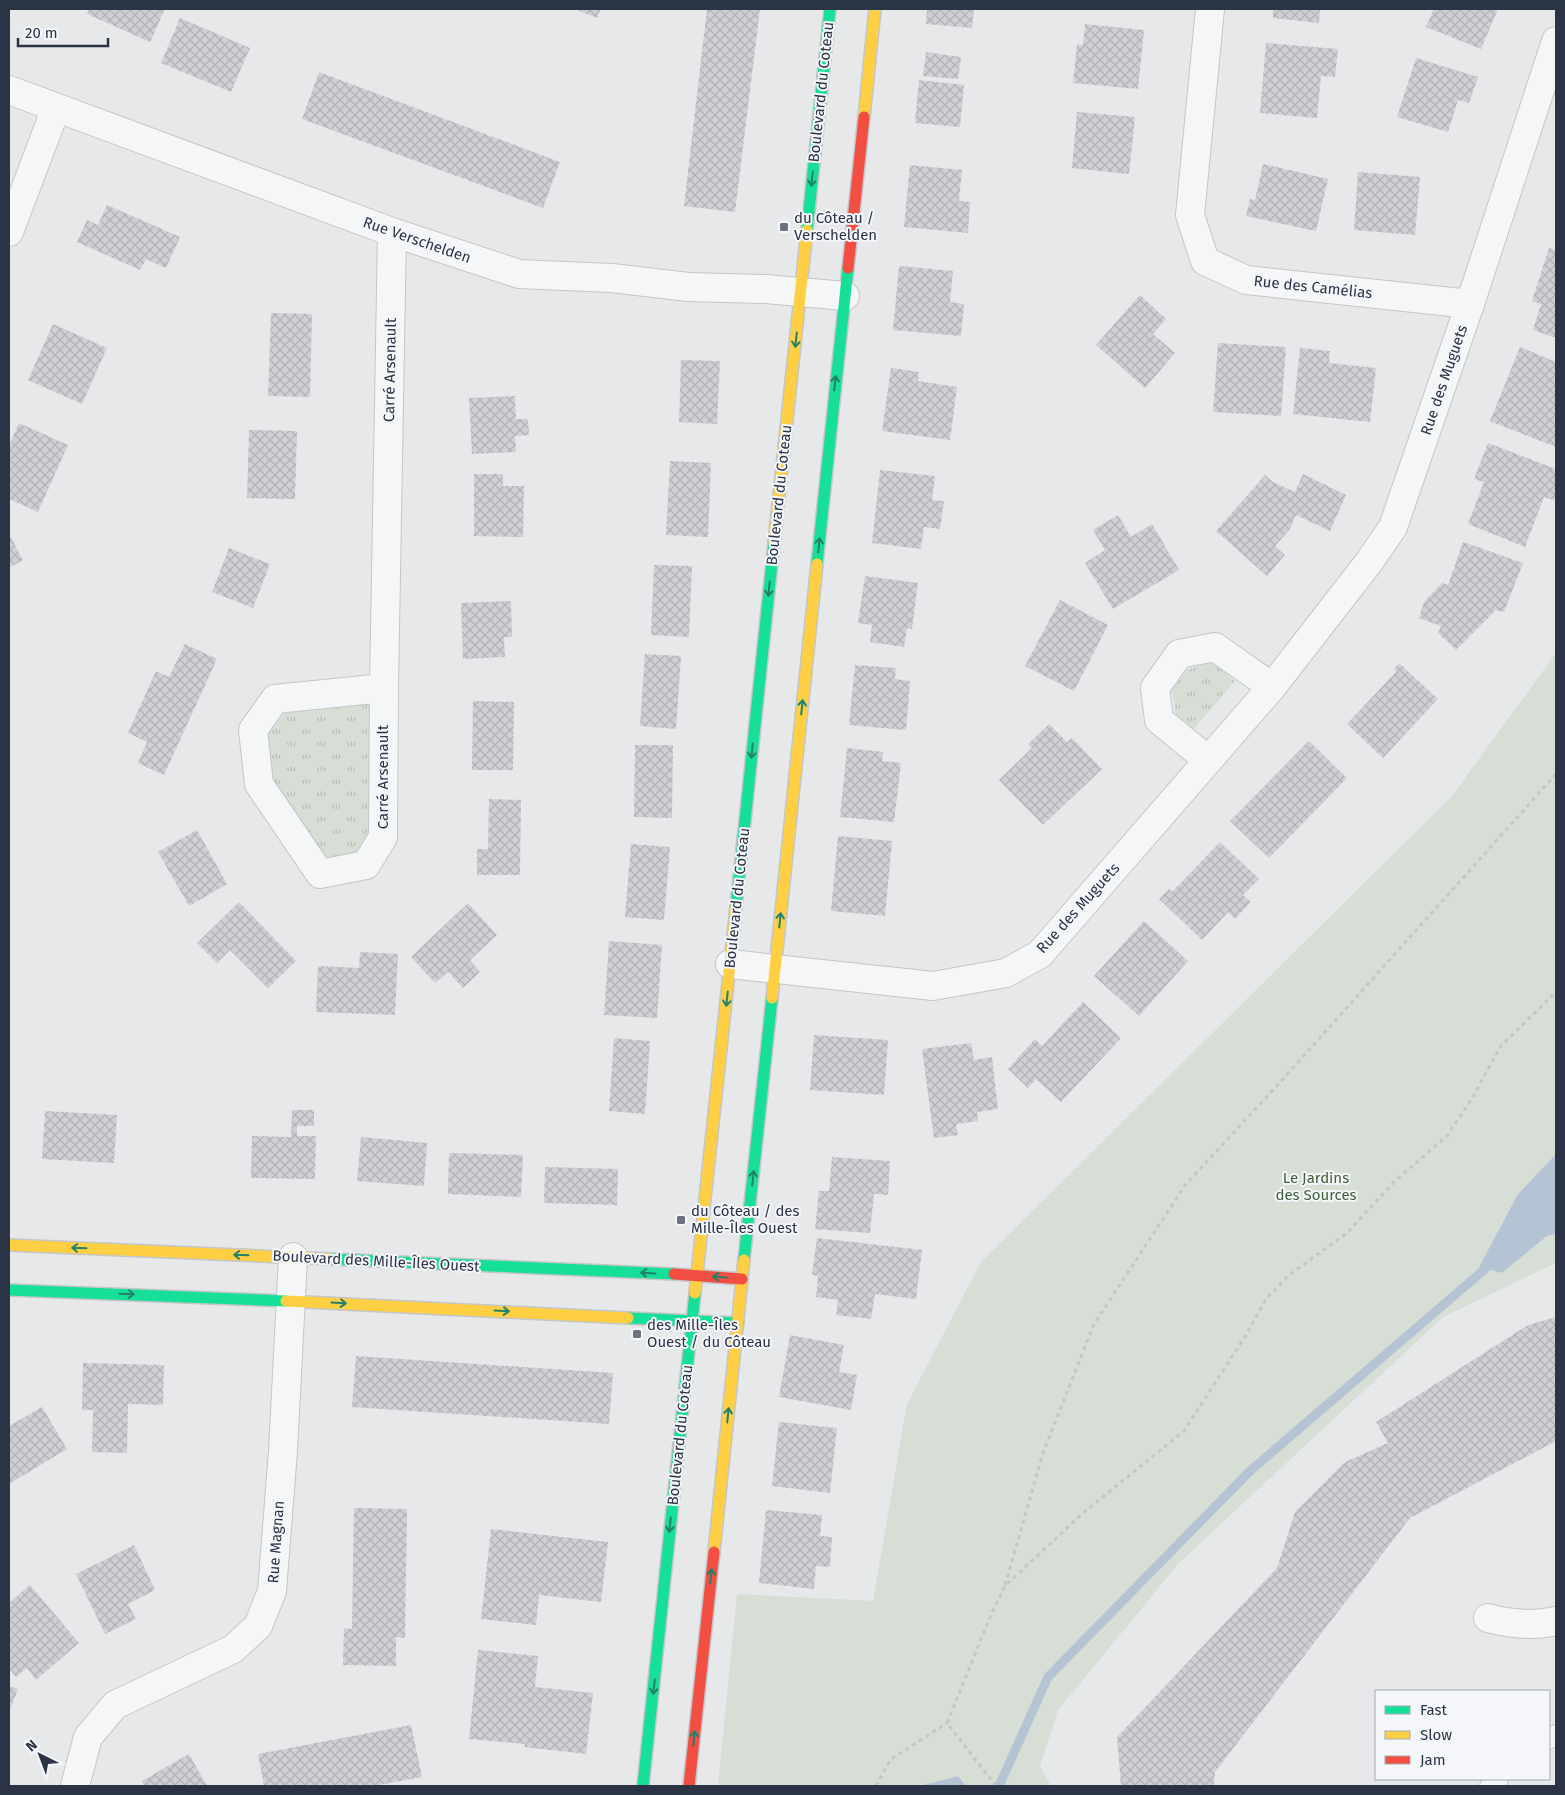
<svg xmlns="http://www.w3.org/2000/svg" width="1565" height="1795" viewBox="0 0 1565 1795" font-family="'Fira Sans',sans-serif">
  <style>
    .grass { fill: url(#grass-tufts) }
    .park { fill: #d6ded6 }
    .water { fill: #b4c4d5 }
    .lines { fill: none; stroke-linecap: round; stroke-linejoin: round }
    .stream { stroke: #b4c4d5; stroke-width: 9 }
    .building { fill: url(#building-cross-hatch) }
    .lane-casing { stroke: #c4c6c8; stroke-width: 20 }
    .street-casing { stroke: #c4c6c8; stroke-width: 30 }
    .fast-casing { stroke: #c4c6c8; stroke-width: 14 }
    .slow-casing { stroke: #c4c6c8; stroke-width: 14 }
    .jam-casing { stroke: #c4c6c8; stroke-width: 14 }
    .path { stroke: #c5c6ca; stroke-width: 3; stroke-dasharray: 4 4; stroke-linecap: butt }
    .lane { stroke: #f5f6f7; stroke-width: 18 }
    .street { stroke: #f5f6f7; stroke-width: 28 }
    .fast { stroke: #16e098; stroke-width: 11 }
    .slow { stroke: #ffcf43; stroke-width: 11 }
    .jam { stroke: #f24e42; stroke-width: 11 }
    .oneway { stroke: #22816a }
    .poi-dot { fill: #6c737f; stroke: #f4f6f9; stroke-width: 2 }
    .labels { text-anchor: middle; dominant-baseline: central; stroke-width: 4; stroke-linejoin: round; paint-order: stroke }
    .street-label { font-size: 15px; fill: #2b3445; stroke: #f4f6f9 }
    .poi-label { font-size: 15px; fill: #2b3445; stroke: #f4f6f9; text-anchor: start }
    .park-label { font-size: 15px; fill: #3f6138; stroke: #f4f6f9 }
  </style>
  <defs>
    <pattern id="grass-tufts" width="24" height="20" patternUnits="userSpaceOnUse" patternTransform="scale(1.25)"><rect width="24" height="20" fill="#d6ded6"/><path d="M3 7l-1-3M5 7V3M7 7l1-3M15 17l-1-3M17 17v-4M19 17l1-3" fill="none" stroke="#b8bfb9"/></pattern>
    <pattern id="building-cross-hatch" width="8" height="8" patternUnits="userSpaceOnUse" patternTransform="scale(1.25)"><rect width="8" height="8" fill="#ced0d3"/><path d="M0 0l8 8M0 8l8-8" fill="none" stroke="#b1b3b6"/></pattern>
  </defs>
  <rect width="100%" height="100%" fill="#e6e8ea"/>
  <!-- grass -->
  <g class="grass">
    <polygon points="1212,662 1235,681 1193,730 1176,716 1172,689 1189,669"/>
    <polygon points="374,699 374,837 360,856 327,866 271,784 266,735 287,711"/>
  </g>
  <!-- park -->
  <polygon class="park" points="1556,653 1556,1154 1518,1194 1479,1267 1502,1273 1547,1236 1556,1234 1556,1263 1443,1317 1179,1563 1058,1710 1040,1766 1051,1786 966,1786 958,1776 923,1786 718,1786 737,1594 873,1601 907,1404 981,1262 1452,796"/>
  <!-- water -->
  <g class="water">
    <polygon points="1556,1154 1556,1234 1547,1236 1502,1273 1479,1267 1518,1194"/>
    <polygon points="958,1776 966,1786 923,1786 923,1785"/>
  </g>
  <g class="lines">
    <!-- stream -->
    <polyline class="stream" points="999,1786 1048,1677 1250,1471 1485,1269"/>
  </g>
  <!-- building -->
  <g class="building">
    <polygon points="89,9 165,9 150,42 87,14"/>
    <polygon points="575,9 601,9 597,18"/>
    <polygon points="707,9 760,9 735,212 684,206"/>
    <polygon points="927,9 974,9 972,28 926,24"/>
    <polygon points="1273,9 1320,9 1319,23 1273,18"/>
    <polygon points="1434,9 1498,9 1481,49 1426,27"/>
    <polygon points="180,18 250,48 231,92 161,63"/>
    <polygon points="1085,24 1144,30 1138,89 1073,83 1077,44 1083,45"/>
    <polygon points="1266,43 1338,49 1335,77 1321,76 1317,118 1260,113"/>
    <polygon points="926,52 961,57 958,79 923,76"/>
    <polygon points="1416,58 1478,77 1469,103 1458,100 1448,132 1397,117"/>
    <polygon points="319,72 560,162 543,208 302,119"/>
    <polygon points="919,80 964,85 960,127 915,123"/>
    <polygon points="1077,112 1135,117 1129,174 1072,168"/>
    <polygon points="1263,164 1328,179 1316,231 1246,216 1250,199 1255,200"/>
    <polygon points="910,165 962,170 959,201 970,202 968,233 904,227"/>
    <polygon points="1358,172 1420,177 1415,235 1354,230"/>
    <polygon points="107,205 180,237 166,268 146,259 140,270 77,242 87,220 98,225"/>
    <polygon points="1549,248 1556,250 1556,338 1533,330 1541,304 1532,301"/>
    <polygon points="899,266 953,271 950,302 964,304 961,336 893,330"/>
    <polygon points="1140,295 1166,319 1153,334 1175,353 1145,388 1096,345"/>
    <polygon points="271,313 312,314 310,397 268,396"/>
    <polygon points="53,324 107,348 82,404 28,380"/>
    <polygon points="1218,343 1286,347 1281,416 1213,412"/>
    <polygon points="1520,347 1556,362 1556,447 1490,421"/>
    <polygon points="1300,348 1330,351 1329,363 1376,368 1370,422 1293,414"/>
    <polygon points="681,360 720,361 717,424 679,422"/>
    <polygon points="891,368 919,372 918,381 957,387 950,440 882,431"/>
    <polygon points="515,396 516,419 528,419 529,435 515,436 516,452 472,454 469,398"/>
    <polygon points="19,423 68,445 38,512 9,499 9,446"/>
    <polygon points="249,430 297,431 295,499 247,498"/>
    <polygon points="1488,443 1556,469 1556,501 1544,497 1525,547 1468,524 1484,482 1474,479"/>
    <polygon points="670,461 711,463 708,537 666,535"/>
    <polygon points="880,470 935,476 932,500 944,501 940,529 924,527 921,549 872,543"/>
    <polygon points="474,474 503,474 503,486 524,486 523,537 474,536"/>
    <polygon points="1303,474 1346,495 1330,531 1296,515 1290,529 1275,546 1285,555 1267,576 1216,531 1265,475 1273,482 1295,492"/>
    <polygon points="1118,515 1131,537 1152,524 1179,570 1113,609 1085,563 1105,550 1093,530"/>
    <polygon points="9,534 23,560 9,568"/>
    <polygon points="1463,542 1523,563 1504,612 1496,610 1456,650 1438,633 1441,626 1419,618 1424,602 1442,583 1448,585"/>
    <polygon points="229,548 270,564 253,608 212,592"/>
    <polygon points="654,565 692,566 689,637 651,635"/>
    <polygon points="865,576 918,583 912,629 907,628 904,647 870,642 872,625 858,623"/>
    <polygon points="1060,600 1108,625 1074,691 1025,666"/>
    <polygon points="511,601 512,637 504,637 505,657 463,659 461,603"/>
    <polygon points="185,644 217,659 164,775 138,763 147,742 128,733 156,671 169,677"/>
    <polygon points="645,654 681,656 676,729 640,726"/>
    <polygon points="1399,663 1438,699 1383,758 1347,724 1396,672 1394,669"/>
    <polygon points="855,665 896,668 895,679 910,681 906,730 849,725"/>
    <polygon points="473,701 514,702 513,770 472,770"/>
    <polygon points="1049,724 1067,742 1072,738 1102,769 1043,825 999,780 1032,748 1028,744"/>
    <polygon points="1309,741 1347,778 1269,858 1230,821"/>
    <polygon points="635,745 673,745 672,818 634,817"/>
    <polygon points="847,748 883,752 882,761 901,763 894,822 840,817"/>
    <polygon points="489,799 521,800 520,875 477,875 477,849 488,849"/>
    <polygon points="197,830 227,884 189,906 158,852"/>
    <polygon points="838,836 892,841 885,916 831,911"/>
    <polygon points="1220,842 1259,879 1243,895 1251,902 1235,919 1228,912 1202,940 1159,899 1169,889 1172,892"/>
    <polygon points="631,844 670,847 664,920 625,917"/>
    <polygon points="239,902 296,961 268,988 230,950 217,963 197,943"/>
    <polygon points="468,903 497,935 470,960 480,972 463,988 448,972 435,983 411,957"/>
    <polygon points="1144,921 1188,961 1139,1016 1094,976"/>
    <polygon points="609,941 662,945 657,1018 604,1015"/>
    <polygon points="360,952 398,954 395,1015 316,1012 318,966 359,968"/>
    <polygon points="1083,1002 1121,1038 1061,1102 1036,1079 1028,1088 1008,1069 1035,1039 1042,1046"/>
    <polygon points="814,1035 888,1040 884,1095 810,1090"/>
    <polygon points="614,1038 650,1041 645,1114 609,1111"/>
    <polygon points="971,1043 974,1060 992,1057 998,1109 977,1112 978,1121 956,1124 958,1135 934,1138 922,1049"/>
    <polygon points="292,1110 314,1110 314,1126 297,1126 297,1136 316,1136 315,1179 251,1178 252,1136 291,1137"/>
    <polygon points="45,1111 117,1115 114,1163 42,1159"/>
    <polygon points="361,1137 427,1143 424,1186 357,1181"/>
    <polygon points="449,1153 523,1155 521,1197 448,1194"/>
    <polygon points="832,1157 890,1161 888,1195 874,1194 870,1233 815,1229 819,1191 829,1191"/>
    <polygon points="545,1167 618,1169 617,1205 544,1203"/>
    <polygon points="817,1238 922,1250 916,1299 875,1294 871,1319 836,1315 838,1300 816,1297 818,1276 812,1275"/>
    <polygon points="1556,1317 1556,1441 1410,1518 1215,1772 1214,1786 1121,1786 1117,1737 1277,1568 1295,1512 1345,1462 1388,1443 1376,1422 1528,1325"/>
    <polygon points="790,1335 844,1345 839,1372 857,1375 851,1410 779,1397"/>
    <polygon points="356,1356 613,1373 609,1424 352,1407"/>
    <polygon points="83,1363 164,1365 163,1405 128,1404 127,1453 92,1452 93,1410 82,1410"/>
    <polygon points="42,1407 67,1449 9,1484 9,1426"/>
    <polygon points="779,1422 837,1428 830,1493 772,1486"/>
    <polygon points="354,1508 407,1509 405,1638 396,1637 396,1666 343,1665 344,1628 352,1629"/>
    <polygon points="766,1510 822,1515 820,1536 832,1537 830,1567 816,1566 814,1589 759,1583"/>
    <polygon points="491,1529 608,1542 601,1602 539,1595 536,1625 481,1619"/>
    <polygon points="134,1545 155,1590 128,1604 136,1619 105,1634 76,1574"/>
    <polygon points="30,1585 79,1643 36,1680 27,1668 16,1677 9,1669 9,1603"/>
    <polygon points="478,1650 538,1656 535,1687 593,1693 586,1754 524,1747 525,1744 469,1739"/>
    <polygon points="9,1686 18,1689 9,1712"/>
    <polygon points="411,1725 422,1777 373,1786 264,1786 258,1754"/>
    <polygon points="189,1754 207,1786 145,1786 142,1781"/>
  </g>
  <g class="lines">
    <defs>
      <g id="lane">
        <polyline points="1549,1740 1556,1734"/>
        <polyline points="1489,1786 1499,1779"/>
      </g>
      <g id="street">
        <polyline points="1210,9 1190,215 1205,261 1246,280 1470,304"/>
        <polyline points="9,90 392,232 519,274 612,278 688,287 766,289 845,296"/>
        <polyline points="9,232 56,108"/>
        <polyline points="384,688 275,699 253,730 259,784 320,874 366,865 383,837 384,688 392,232"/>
        <polyline points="1208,760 1159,720 1155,688 1179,654 1215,647 1272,687"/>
        <polyline points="730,964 933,986 1006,973 1040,954 1272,687 1369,562 1393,527 1470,304 1556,41"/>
        <path d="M1488,1618C1510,1624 1534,1626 1556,1621"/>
        <polyline points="75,1786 88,1737 115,1705 233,1649 258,1626 272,1591 283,1451 293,1257"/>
      </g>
      <g id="fast">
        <polyline points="807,230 830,9"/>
        <polyline points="817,564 848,268"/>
        <polyline points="736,907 774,543"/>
        <polyline points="330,1259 674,1274"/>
        <polyline points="744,1260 772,998"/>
        <polyline points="9,1290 286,1301"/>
        <polyline points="628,1318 738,1323"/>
        <polyline points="643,1786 695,1293"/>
      </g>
      <g id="slow">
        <polyline points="864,117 875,9"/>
        <polyline points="774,543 807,230"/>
        <polyline points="772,998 817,564"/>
        <polyline points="9,1245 330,1259"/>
        <polyline points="695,1293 736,907"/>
        <polyline points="286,1301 628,1318"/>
        <polyline points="714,1552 744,1260"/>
      </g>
      <g id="jam">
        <polyline points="848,268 864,117"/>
        <polyline points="674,1274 742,1279"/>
        <polyline points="689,1786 714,1552"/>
      </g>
    </defs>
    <!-- lane casing -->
    <use href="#lane" class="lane-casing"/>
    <!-- street casing -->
    <use href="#street" class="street-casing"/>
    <!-- fast casing -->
    <use href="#fast" class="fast-casing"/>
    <!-- slow casing -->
    <use href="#slow" class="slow-casing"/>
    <!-- jam casing -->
    <use href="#jam" class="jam-casing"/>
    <!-- path -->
    <g class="path">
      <polyline points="1005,1585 1043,1453 1094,1324 1186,1184 1274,1089 1556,774"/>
      <polyline points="876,1786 890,1760 947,1723"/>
      <polyline points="996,1786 947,1723 990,1617 1005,1586 1083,1513 1184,1431 1246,1335 1266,1299 1288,1276 1347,1233 1394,1182 1447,1136 1473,1097 1500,1047 1556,992"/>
    </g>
    <!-- lane -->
    <use href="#lane" class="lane"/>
    <!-- street -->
    <use href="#street" class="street"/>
    <!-- fast -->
    <use href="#fast" class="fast"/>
    <!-- slow -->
    <use href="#slow" class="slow"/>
    <!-- jam -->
    <use href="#jam" class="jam"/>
  </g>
  <!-- one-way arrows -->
  <defs><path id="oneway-shaft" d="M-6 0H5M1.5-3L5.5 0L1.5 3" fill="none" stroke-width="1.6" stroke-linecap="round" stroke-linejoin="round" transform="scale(1.25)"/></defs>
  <g class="oneway">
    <use href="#oneway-shaft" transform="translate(812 179) rotate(96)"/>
    <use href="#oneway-shaft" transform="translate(796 340) rotate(96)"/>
    <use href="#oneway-shaft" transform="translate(835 383) rotate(-84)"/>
    <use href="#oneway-shaft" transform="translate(819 545) rotate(-84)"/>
    <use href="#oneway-shaft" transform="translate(769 589) rotate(96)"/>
    <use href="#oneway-shaft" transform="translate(802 707) rotate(-84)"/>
    <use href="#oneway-shaft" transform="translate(752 751) rotate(96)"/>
    <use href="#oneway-shaft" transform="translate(780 920) rotate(-84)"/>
    <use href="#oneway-shaft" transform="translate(727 999) rotate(96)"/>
    <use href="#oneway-shaft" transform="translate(753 1178) rotate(-84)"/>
    <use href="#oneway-shaft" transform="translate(79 1248) rotate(-178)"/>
    <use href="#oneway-shaft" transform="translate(241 1255) rotate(-178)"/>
    <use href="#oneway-shaft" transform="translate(648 1273) rotate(-177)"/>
    <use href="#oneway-shaft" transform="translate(720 1277) rotate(-175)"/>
    <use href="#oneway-shaft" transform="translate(127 1294) rotate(2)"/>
    <use href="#oneway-shaft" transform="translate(339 1303) rotate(3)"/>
    <use href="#oneway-shaft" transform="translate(502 1311) rotate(3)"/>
    <use href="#oneway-shaft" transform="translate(728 1415) rotate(-84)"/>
    <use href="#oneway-shaft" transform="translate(670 1525) rotate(96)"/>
    <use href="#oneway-shaft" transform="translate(711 1576) rotate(-84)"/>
    <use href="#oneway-shaft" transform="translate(654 1687) rotate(96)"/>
    <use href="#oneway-shaft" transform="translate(694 1738) rotate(-84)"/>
  </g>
  <!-- markers -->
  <g class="poi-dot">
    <rect x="779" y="222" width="10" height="10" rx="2.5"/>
    <rect x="676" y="1215" width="10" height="10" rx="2.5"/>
    <rect x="632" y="1329" width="10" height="10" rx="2.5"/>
  </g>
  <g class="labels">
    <!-- street labels -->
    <g class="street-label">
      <text transform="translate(821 92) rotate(-84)">Boulevard du Coteau</text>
      <text transform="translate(417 240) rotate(19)">Rue Verschelden</text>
      <text transform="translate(1313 287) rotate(6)">Rue des Camélias</text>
      <text transform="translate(390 370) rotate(-89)">Carré Arsenault</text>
      <text transform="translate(1444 380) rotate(-71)">Rue des Muguets</text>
      <text transform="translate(779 495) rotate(-84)">Boulevard du Coteau</text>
      <text transform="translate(383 777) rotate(-90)">Carré Arsenault</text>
      <text transform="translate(737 898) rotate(-84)">Boulevard du Coteau</text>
      <text transform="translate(1078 908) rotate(-48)">Rue des Muguets</text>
      <text transform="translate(376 1261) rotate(3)">Boulevard des Mille-Îles Ouest</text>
      <text transform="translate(680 1435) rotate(-84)">Boulevard du Coteau</text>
      <text transform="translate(276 1542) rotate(-86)">Rue Magnan</text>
    </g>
    <!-- poi labels -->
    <g class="poi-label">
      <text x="794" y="218">du Côteau /<tspan x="794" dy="17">Verschelden</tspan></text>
      <text x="691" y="1211">du Côteau / des<tspan x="691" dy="17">Mille-Îles Ouest</tspan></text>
      <text x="647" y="1325">des Mille-Îles<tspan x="647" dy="17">Ouest / du Côteau</tspan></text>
    </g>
    <!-- park labels -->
    <g class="park-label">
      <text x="1316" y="1178">Le Jardins<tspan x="1316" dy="17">des Sources</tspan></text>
    </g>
  </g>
  <!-- border -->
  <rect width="1565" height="1795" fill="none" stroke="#2b3445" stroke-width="20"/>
  <!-- legend -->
  <rect x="1375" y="1690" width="175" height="90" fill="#f4f6f9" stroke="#a4a8b1"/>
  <rect x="1385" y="1706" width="25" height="8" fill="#16e098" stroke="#a4a8b1"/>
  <text x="1420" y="1715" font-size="15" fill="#2b3445">Fast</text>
  <rect x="1385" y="1731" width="25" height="8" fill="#ffcf43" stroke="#a4a8b1"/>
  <text x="1420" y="1740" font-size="15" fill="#2b3445">Slow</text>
  <rect x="1385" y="1756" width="25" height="8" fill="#f24e42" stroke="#a4a8b1"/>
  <text x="1420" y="1765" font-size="15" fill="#2b3445">Jam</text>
  <!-- north arrow -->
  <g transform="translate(40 1755) rotate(318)" stroke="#f4f6f9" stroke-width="4" paint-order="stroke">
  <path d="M0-4L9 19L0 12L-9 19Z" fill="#2b3445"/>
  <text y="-8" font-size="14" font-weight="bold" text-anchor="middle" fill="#2b3445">N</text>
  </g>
  <!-- scale -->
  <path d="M18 38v8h90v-8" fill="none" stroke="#2b3445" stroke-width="2.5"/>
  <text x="25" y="38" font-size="15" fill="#2b3445" stroke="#f4f6f9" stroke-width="4" paint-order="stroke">20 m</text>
</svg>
